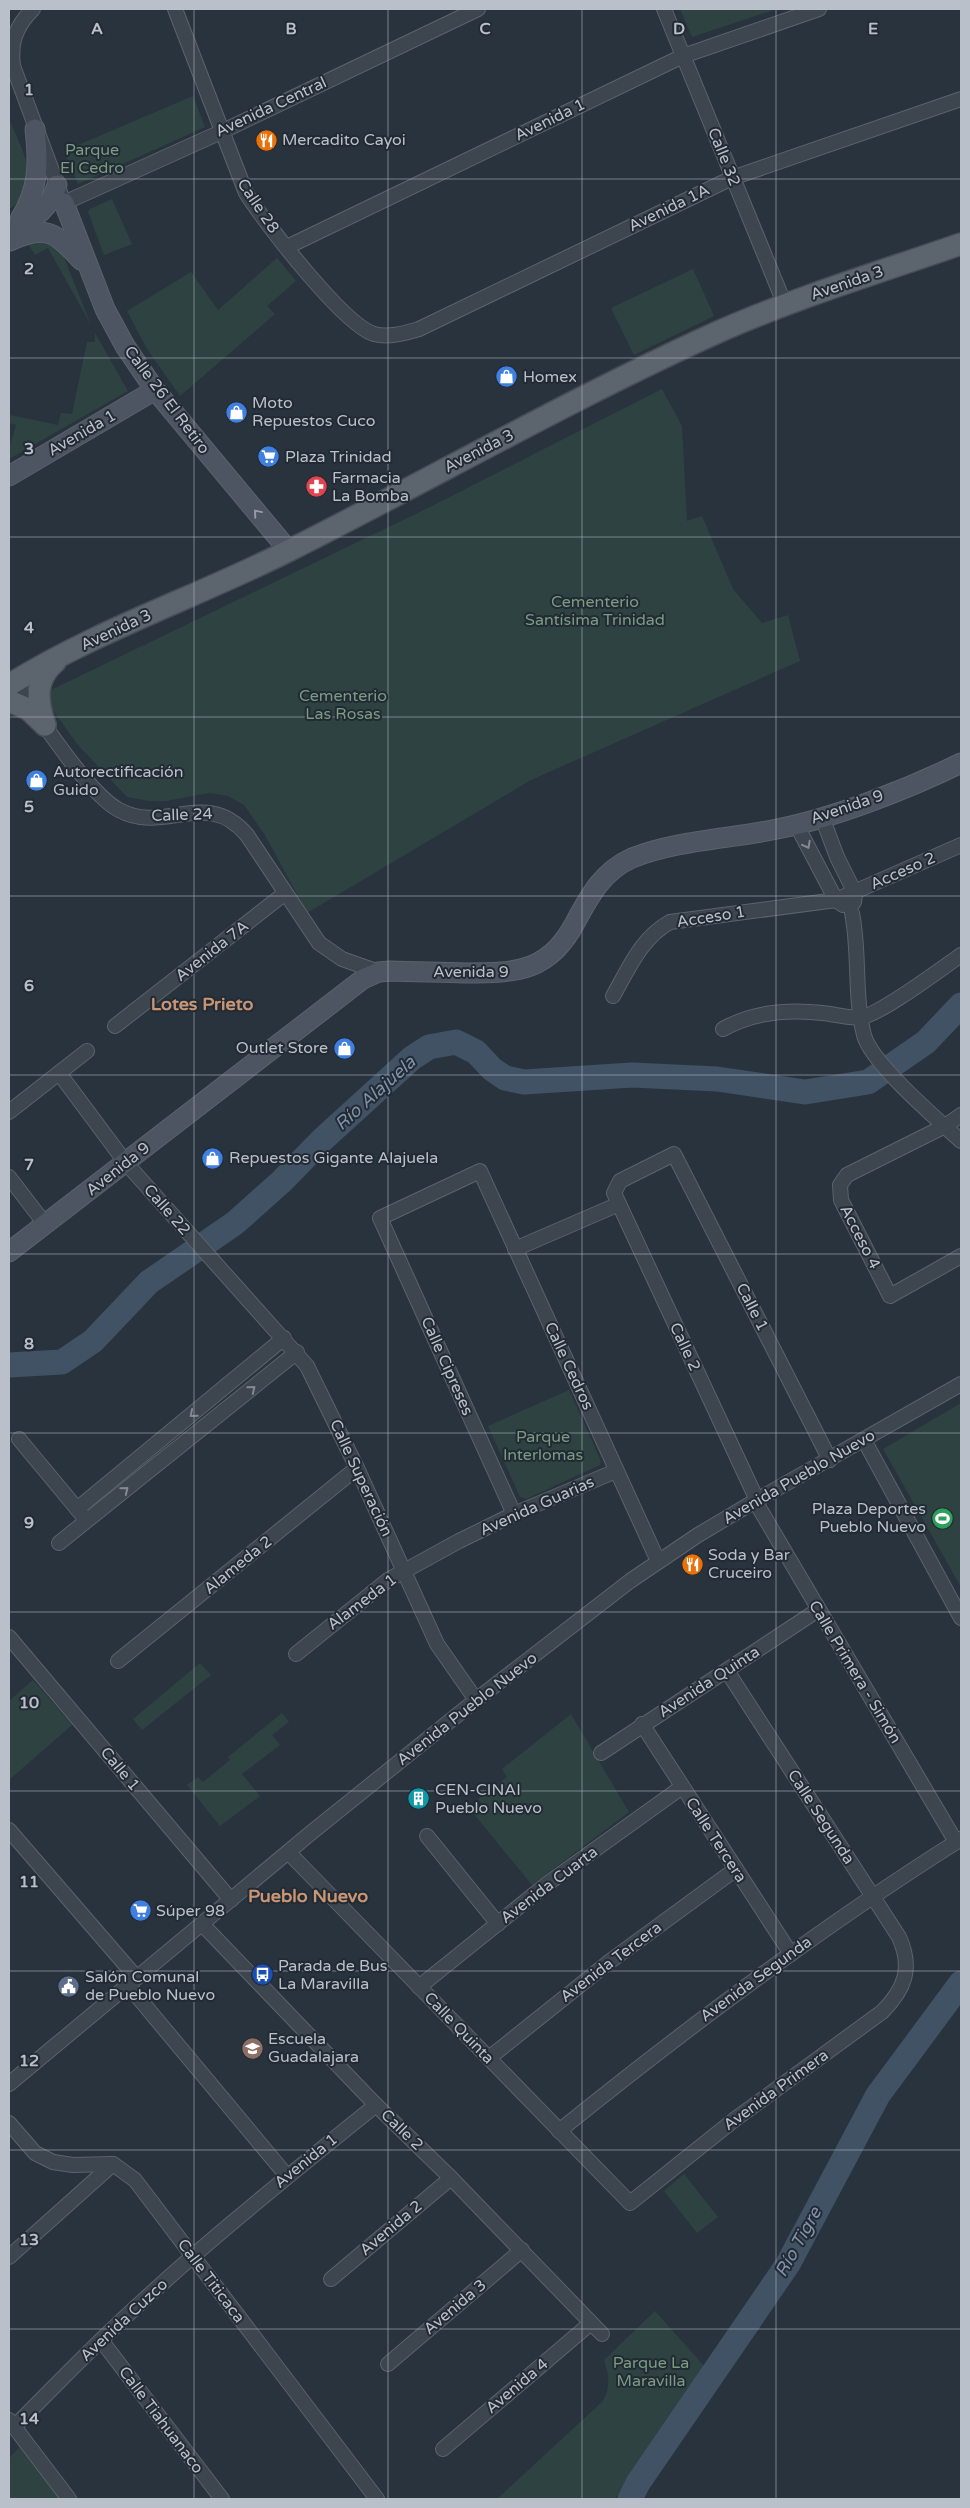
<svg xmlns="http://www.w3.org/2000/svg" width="970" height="2508" viewBox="0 0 970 2508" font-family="'Varela Round',sans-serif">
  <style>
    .green { fill: #2e4242 }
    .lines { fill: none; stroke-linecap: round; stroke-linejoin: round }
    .river { stroke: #415265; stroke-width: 25 }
    .street-casing { stroke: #5b636c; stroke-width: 16 }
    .secondary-casing { stroke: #5b636c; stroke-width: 21 }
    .primary-casing { stroke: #474e58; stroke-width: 24 }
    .street { stroke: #3d454f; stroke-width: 14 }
    .secondary { stroke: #4c5561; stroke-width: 19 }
    .primary { stroke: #5c646e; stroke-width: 21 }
    .oneway { stroke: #949ba5 }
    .oneway2 { stroke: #828992 }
    .grid { fill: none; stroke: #bac0c9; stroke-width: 1; stroke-opacity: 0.55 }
    .labels { text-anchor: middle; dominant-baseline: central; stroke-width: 4; stroke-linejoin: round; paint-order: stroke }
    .street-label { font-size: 16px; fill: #bac0c9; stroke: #222a34 }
    .poi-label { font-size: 16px; fill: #bac0c9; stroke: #222a34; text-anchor: start }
    .park-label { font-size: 16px; fill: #7b9c82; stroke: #222a34 }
    .neighbourhood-label { font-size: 18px; font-weight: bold; fill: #c99675; stroke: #222a34 }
    .water-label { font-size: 18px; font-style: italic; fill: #7f92a8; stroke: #222a34 }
    .grid-label { font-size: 16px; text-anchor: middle; font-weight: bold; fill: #bac0c9; stroke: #222a34; stroke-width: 4; stroke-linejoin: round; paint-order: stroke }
  </style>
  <rect width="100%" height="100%" fill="#29333e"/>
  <!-- green -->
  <g class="green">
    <polygon points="680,9 777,9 692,37"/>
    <polygon points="193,96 205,127 78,184 64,151"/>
    <path d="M9,119C21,148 46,187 9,209Z"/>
    <polygon points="112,199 132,244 104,255 88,212 90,209"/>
    <polygon points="38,241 51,242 61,250 91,325 48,248 35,255 27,242"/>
    <polygon points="277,258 296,281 267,306 275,314 180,396 147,349 127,311 191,272 218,310"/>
    <polygon points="693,269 714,316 634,355 611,308"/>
    <polygon points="95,333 128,391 9,459 9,448 16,425 9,423 10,415 58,425 61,413 72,414 87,342 95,342"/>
    <polygon points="662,389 682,426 687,521 702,516 733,589 762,623 788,615 800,661 531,780 307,913 265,835 244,805 228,796 209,793 166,801 149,801 127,797 78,745 49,705 49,694 53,689 428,508"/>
    <polygon points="569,1390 601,1461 600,1465 526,1499 520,1497 488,1426"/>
    <polygon points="961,1403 961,1587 883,1449"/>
    <polygon points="200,1663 211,1675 142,1730 133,1719"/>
    <polygon points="33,1680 72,1725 9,1780 9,1701"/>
    <polygon points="282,1713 289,1722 272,1735 280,1745 242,1774 260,1796 220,1826 187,1785 198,1777 203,1782 230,1760 228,1757"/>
    <polygon points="571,1714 629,1812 532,1885 473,1813 483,1806 478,1799 507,1777 502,1769"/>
    <polygon points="684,2174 718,2217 697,2233 664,2191"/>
    <path d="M655,2311L705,2367L615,2499H497L603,2401C611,2386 609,2375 604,2360Z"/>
    <polygon points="20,2447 60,2499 9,2499 9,2458"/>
  </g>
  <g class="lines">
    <!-- river -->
    <g class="river">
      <polyline points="9,1365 62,1362 93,1341 149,1282 235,1223 282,1181 322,1140 412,1058 429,1047 456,1042 476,1052 492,1069 505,1078 524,1082 632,1075 717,1079 805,1092 868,1082 926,1042 961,1005"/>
      <polyline points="630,2499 638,2483 788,2264 878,2095 961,1983"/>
    </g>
    <defs>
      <g id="street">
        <path d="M33,9C16,26 10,42 13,66L64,203L221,132L478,9"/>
        <path d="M175,9L246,193C265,223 344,325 374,334C389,338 405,333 419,329L732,178L961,99"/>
        <polyline points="664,9 785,305"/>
        <polyline points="287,247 683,56 819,9"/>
        <path d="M14,682C37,713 87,793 119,810C165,835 206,787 247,835L319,943L342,959L379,972"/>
        <polyline points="822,817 837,857 855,893 854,902"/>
        <polyline points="796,824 836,900 843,905"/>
        <path d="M852,913C860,952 854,997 864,1035C871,1063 938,1120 961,1141"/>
        <path d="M613,996C629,968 641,938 670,922L836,900L961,845"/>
        <polyline points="115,1026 284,894"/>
        <path d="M723,1029C753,1012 788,1009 823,1013C834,1014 849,1019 861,1017C880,1015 942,968 961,955"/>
        <polyline points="59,1073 126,1163 307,1366 357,1468 437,1644 476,1700"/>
        <polyline points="9,1112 87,1051"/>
        <polyline points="961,1115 945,1126 847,1175 840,1185 841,1200 890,1296 961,1256"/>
        <polyline points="9,1177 45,1224"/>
        <polyline points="515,1249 619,1204"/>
        <polyline points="19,1439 83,1516"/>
        <polyline points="864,1440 961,1618"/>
        <polyline points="757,1500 619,1204 614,1193 620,1181 674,1154 830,1460"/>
        <polyline points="755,1501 956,1842"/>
        <polyline points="77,1509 284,1338"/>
        <polyline points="514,1514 380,1218 480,1171 658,1561"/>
        <polyline points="59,1543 297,1352"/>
        <polyline points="9,1637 231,1900"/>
        <polyline points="296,1654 388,1580 459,1541 514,1514 616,1471"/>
        <polyline points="118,1661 357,1468"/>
        <polyline points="642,1724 791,1954"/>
        <polyline points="601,1753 818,1610"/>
        <polyline points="9,1830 136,1977"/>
        <polyline points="427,1836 498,1924"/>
        <path d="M288,1852L630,2203L734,2120L882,2012C905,1989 913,1968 899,1937L727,1671"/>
        <polyline points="202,1924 376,2105 451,2178 602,2334"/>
        <polyline points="127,1984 287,2176"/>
        <polyline points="419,1987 547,1884 682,1787"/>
        <polyline points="489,2058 609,1962 736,1869"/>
        <polyline points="9,2084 312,1832 476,1700 630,1581 698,1535 757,1500 961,1384"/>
        <polyline points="9,2123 35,2153 53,2162 73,2165 113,2164 135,2180 377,2499"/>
        <path d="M559,2131C688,2027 821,1927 961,1839"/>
        <polyline points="9,2257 113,2164"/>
        <polyline points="331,2279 451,2178"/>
        <polyline points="101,2340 222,2499"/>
        <polyline points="388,2364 522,2250"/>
        <polyline points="9,2420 69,2499"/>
        <path d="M14,2427C43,2398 71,2369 100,2341C187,2257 282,2181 376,2105"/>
        <polyline points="443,2449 591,2323"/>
      </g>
      <g id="secondary">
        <polyline points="64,203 105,309 125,346 155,390 289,551"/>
        <path d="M20,219C39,189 39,163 35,129"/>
        <path d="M16,229C36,217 50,208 57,185"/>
        <path d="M10,241C46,224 55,232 81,260"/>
        <polyline points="9,476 155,390"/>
        <path d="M9,1252L363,979L379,972L390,971C415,972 440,972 465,973C517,973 550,972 576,921C590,895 603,871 632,858C677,840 730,839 777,829C834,818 908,789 961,763"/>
      </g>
      <g id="primary">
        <path d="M9,685C97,630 197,597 290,550C433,478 572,398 718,332C797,297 880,272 961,244"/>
        <polyline points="9,701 28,709 45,725"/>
        <path d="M45,725C37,701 34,680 55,662"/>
      </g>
    </defs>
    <!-- street casing -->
    <use href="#street" class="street-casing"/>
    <!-- secondary casing -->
    <use href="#secondary" class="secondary-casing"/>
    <!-- primary casing -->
    <use href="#primary" class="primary-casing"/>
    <!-- street -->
    <use href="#street" class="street"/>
    <!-- secondary -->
    <use href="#secondary" class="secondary"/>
    <!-- primary -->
    <use href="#primary" class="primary"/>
  </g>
  <!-- one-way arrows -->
  <defs><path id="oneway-chevron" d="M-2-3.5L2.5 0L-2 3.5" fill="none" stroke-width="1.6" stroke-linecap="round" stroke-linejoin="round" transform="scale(1.25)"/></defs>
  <use class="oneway" href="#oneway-chevron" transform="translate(257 513) rotate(-130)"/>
  <g class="oneway2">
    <use href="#oneway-chevron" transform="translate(807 845) rotate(62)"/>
    <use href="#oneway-chevron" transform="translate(252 1389) rotate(-39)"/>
    <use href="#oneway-chevron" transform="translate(193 1414) rotate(140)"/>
    <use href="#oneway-chevron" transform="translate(125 1490) rotate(-39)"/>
  </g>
  <!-- grid -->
  <path class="grid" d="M194,9V2499M388,9V2499M582,9V2499M776,9V2499M9,179H961M9,358H961M9,537H961M9,717H961M9,896H961M9,1075H961M9,1254H961M9,1433H961M9,1612H961M9,1791H961M9,1971H961M9,2150H961M9,2329H961"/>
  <!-- icons -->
  <defs>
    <symbol id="restaurant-disc" viewBox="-11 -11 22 22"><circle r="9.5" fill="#e8710a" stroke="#222a34"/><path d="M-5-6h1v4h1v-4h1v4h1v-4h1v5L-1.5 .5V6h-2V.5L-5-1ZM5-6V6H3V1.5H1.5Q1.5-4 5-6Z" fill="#fff"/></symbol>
    <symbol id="shop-disc" viewBox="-11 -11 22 22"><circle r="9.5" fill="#3f7fe0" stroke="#222a34"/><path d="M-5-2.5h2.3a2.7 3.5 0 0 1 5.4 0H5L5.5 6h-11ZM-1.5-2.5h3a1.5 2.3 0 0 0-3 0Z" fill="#fff"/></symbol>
    <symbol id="supermarket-disc" viewBox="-11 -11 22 22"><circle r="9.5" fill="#3f7fe0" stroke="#222a34"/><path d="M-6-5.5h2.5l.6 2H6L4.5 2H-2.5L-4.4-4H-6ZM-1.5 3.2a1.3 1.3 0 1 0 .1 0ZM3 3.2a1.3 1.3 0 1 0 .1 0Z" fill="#fff"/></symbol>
    <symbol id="pharmacy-disc" viewBox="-11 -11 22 22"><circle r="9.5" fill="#e0444e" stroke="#222a34"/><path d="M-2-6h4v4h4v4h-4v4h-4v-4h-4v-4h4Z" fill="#fff"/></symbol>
    <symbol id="stadium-disc" viewBox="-11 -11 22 22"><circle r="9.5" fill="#2e9e5b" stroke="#222a34"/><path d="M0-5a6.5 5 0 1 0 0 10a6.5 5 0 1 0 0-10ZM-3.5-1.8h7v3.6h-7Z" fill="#fff"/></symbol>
    <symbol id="building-disc" viewBox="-11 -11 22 22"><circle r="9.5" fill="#0f9aa8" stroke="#222a34"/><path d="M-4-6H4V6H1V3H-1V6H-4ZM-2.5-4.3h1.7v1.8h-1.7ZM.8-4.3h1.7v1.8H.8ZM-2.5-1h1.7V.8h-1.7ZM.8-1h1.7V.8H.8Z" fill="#fff"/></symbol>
    <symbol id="bus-disc" viewBox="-11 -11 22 22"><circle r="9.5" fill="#1a4fb4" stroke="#222a34"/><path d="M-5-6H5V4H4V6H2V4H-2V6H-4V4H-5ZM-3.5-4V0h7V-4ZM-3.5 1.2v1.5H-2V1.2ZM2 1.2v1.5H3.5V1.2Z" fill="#fff"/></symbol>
    <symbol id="civic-disc" viewBox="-11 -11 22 22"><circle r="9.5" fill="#5c6f8a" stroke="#222a34"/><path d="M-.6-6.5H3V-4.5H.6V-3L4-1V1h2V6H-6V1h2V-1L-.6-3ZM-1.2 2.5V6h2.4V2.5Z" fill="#fff"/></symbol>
    <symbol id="school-disc" viewBox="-11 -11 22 22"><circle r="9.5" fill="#8d6e63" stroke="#222a34"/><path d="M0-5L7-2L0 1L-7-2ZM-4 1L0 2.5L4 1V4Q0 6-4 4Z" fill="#fff"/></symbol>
  </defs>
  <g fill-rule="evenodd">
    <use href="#restaurant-disc" x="254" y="128" width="25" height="25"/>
    <use href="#shop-disc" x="494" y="364" width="25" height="25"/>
    <use href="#shop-disc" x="224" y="400" width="25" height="25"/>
    <use href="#supermarket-disc" x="256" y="444" width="25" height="25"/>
    <use href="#pharmacy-disc" x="304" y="474" width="25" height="25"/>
    <use href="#shop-disc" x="24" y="768" width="25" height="25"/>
    <use href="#shop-disc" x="332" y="1036" width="25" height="25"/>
    <use href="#shop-disc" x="200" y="1146" width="25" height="25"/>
    <use href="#stadium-disc" x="930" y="1506" width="25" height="25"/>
    <use href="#restaurant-disc" x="680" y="1552" width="25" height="25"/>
    <use href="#building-disc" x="406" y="1786" width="25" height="25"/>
    <use href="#supermarket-disc" x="128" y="1898" width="25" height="25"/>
    <use href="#bus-disc" x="250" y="1962" width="25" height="25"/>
    <use href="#civic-disc" x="56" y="1974" width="25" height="25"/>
    <use href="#school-disc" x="240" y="2036" width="25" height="25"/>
  </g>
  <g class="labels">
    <!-- street labels -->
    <g class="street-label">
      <text transform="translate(271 107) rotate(-25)">Avenida Central</text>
      <text transform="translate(550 120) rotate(-26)">Avenida 1</text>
      <text transform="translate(724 157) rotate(68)">Calle 32</text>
      <text transform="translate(258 206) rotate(56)">Calle 28</text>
      <text transform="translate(669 208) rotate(-26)">Avenida 1A</text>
      <text transform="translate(847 283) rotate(-19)">Avenida 3</text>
      <text transform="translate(167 400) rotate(53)">Calle 26 El Retiro</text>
      <text transform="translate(82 433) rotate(-30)">Avenida 1</text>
      <text transform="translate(479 451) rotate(-27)">Avenida 3</text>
      <text transform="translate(116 630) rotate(-25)">Avenida 3</text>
      <text transform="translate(847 807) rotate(-19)">Avenida 9</text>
      <text transform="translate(182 815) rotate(-2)">Calle 24</text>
      <text transform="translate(903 871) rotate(-24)">Acceso 2</text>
      <text transform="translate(711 917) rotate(-9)">Acceso 1</text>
      <text transform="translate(212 951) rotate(-38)">Avenida 7A</text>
      <text x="471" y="972">Avenida 9</text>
      <text transform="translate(118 1169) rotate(-38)">Avenida 9</text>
      <text transform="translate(167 1210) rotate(49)">Calle 22</text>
      <text transform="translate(860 1237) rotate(63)">Acceso 4</text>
      <text transform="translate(752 1307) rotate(63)">Calle 1</text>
      <text transform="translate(685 1347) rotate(65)">Calle 2</text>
      <text transform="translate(447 1366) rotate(66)">Calle Cipreses</text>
      <text transform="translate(569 1366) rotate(65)">Calle Cedros</text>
      <text transform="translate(799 1477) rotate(-30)">Avenida Pueblo Nuevo</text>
      <text transform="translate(361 1478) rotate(65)">Calle Superación</text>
      <text transform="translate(537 1506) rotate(-24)">Avenida Guarias</text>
      <text transform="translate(238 1565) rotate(-39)">Alameda 2</text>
      <text transform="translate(362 1602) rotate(-37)">Alameda 1</text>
      <text transform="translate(855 1672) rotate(59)">Calle Primera - Simón</text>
      <text transform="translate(709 1682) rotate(-33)">Avenida Quinta</text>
      <text transform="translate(467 1709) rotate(-38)">Avenida Pueblo Nuevo</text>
      <text transform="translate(120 1769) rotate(50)">Calle 1</text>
      <text transform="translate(821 1817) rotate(57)">Calle Segunda</text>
      <text transform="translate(716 1840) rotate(57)">Calle Tercera</text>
      <text transform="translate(549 1885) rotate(-37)">Avenida Cuarta</text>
      <text transform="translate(611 1962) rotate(-37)">Avenida Tercera</text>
      <text transform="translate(756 1979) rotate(-36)">Avenida Segunda</text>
      <text transform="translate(459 2028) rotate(46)">Calle Quinta</text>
      <text transform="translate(776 2090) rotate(-36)">Avenida Primera</text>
      <text transform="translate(402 2130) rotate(44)">Calle 2</text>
      <text transform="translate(306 2161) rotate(-39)">Avenida 1</text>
      <text transform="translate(391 2228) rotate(-40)">Avenida 2</text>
      <text transform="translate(211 2281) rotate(53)">Calle Titicaca</text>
      <text transform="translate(455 2307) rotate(-40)">Avenida 3</text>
      <text transform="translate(124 2320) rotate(-43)">Avenida Cuzco</text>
      <text transform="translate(517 2386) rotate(-40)">Avenida 4</text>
      <text transform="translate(161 2420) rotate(53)">Calle Tiahuanaco</text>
    </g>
    <!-- poi labels -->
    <g class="poi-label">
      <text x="282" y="140">Mercadito Cayoi</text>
      <text x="523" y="377">Homex</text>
      <text x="252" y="403">Moto<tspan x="252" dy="18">Repuestos Cuco</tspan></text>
      <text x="285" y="457">Plaza Trinidad</text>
      <text x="332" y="478">Farmacia<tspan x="332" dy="18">La Bomba</tspan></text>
      <text x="53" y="772">Autorectificación<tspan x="53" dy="18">Guido</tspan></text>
      <text x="328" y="1048" text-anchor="end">Outlet Store</text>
      <text x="229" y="1158">Repuestos Gigante Alajuela</text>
      <text x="926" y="1509" text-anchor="end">Plaza Deportes<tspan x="926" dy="18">Pueblo Nuevo</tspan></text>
      <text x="708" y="1555">Soda y Bar<tspan x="708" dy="18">Cruceiro</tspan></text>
      <text x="435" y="1790">CEN-CINAI<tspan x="435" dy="18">Pueblo Nuevo</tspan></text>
      <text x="156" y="1911">Súper 98</text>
      <text x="278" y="1966">Parada de Bus<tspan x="278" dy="18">La Maravilla</tspan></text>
      <text x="85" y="1977">Salón Comunal<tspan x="85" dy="18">de Pueblo Nuevo</tspan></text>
      <text x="268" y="2039">Escuela<tspan x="268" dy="18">Guadalajara</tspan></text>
    </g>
    <!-- park labels -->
    <g class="park-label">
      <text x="92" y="150">Parque<tspan x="92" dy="18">El Cedro</tspan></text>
      <text x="595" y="602">Cementerio<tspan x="595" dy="18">Santísima Trinidad</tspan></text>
      <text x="343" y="696">Cementerio<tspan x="343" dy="18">Las Rosas</tspan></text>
      <text x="543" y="1437">Parque<tspan x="543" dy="18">Interlomas</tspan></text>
      <text x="651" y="2363">Parque La<tspan x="651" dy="18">Maravilla</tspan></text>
    </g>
    <!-- neighbourhood labels -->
    <g class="neighbourhood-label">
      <text x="202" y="1004">Lotes Prieto</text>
      <text x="308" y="1896">Pueblo Nuevo</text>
    </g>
    <!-- water labels -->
    <g class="water-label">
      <text transform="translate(375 1093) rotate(-42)">Río Alajuela</text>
      <text transform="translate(798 2242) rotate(-61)">Río Tigre</text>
    </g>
  </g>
  <g class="grid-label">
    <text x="97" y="34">A</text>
    <text x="291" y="34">B</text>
    <text x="485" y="34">C</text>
    <text x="679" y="34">D</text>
    <text x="873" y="34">E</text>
    <text x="29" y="95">1</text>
    <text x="29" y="274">2</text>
    <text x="29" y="454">3</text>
    <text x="29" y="633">4</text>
    <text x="29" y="812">5</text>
    <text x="29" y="991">6</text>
    <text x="29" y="1170">7</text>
    <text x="29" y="1349">8</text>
    <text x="29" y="1528">9</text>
    <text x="29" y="1708">10</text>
    <text x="29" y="1887">11</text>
    <text x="29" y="2066">12</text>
    <text x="29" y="2245">13</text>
    <text x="29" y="2424">14</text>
  </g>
  <!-- border -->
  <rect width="970" height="2508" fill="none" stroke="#bac0c9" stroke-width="20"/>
</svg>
